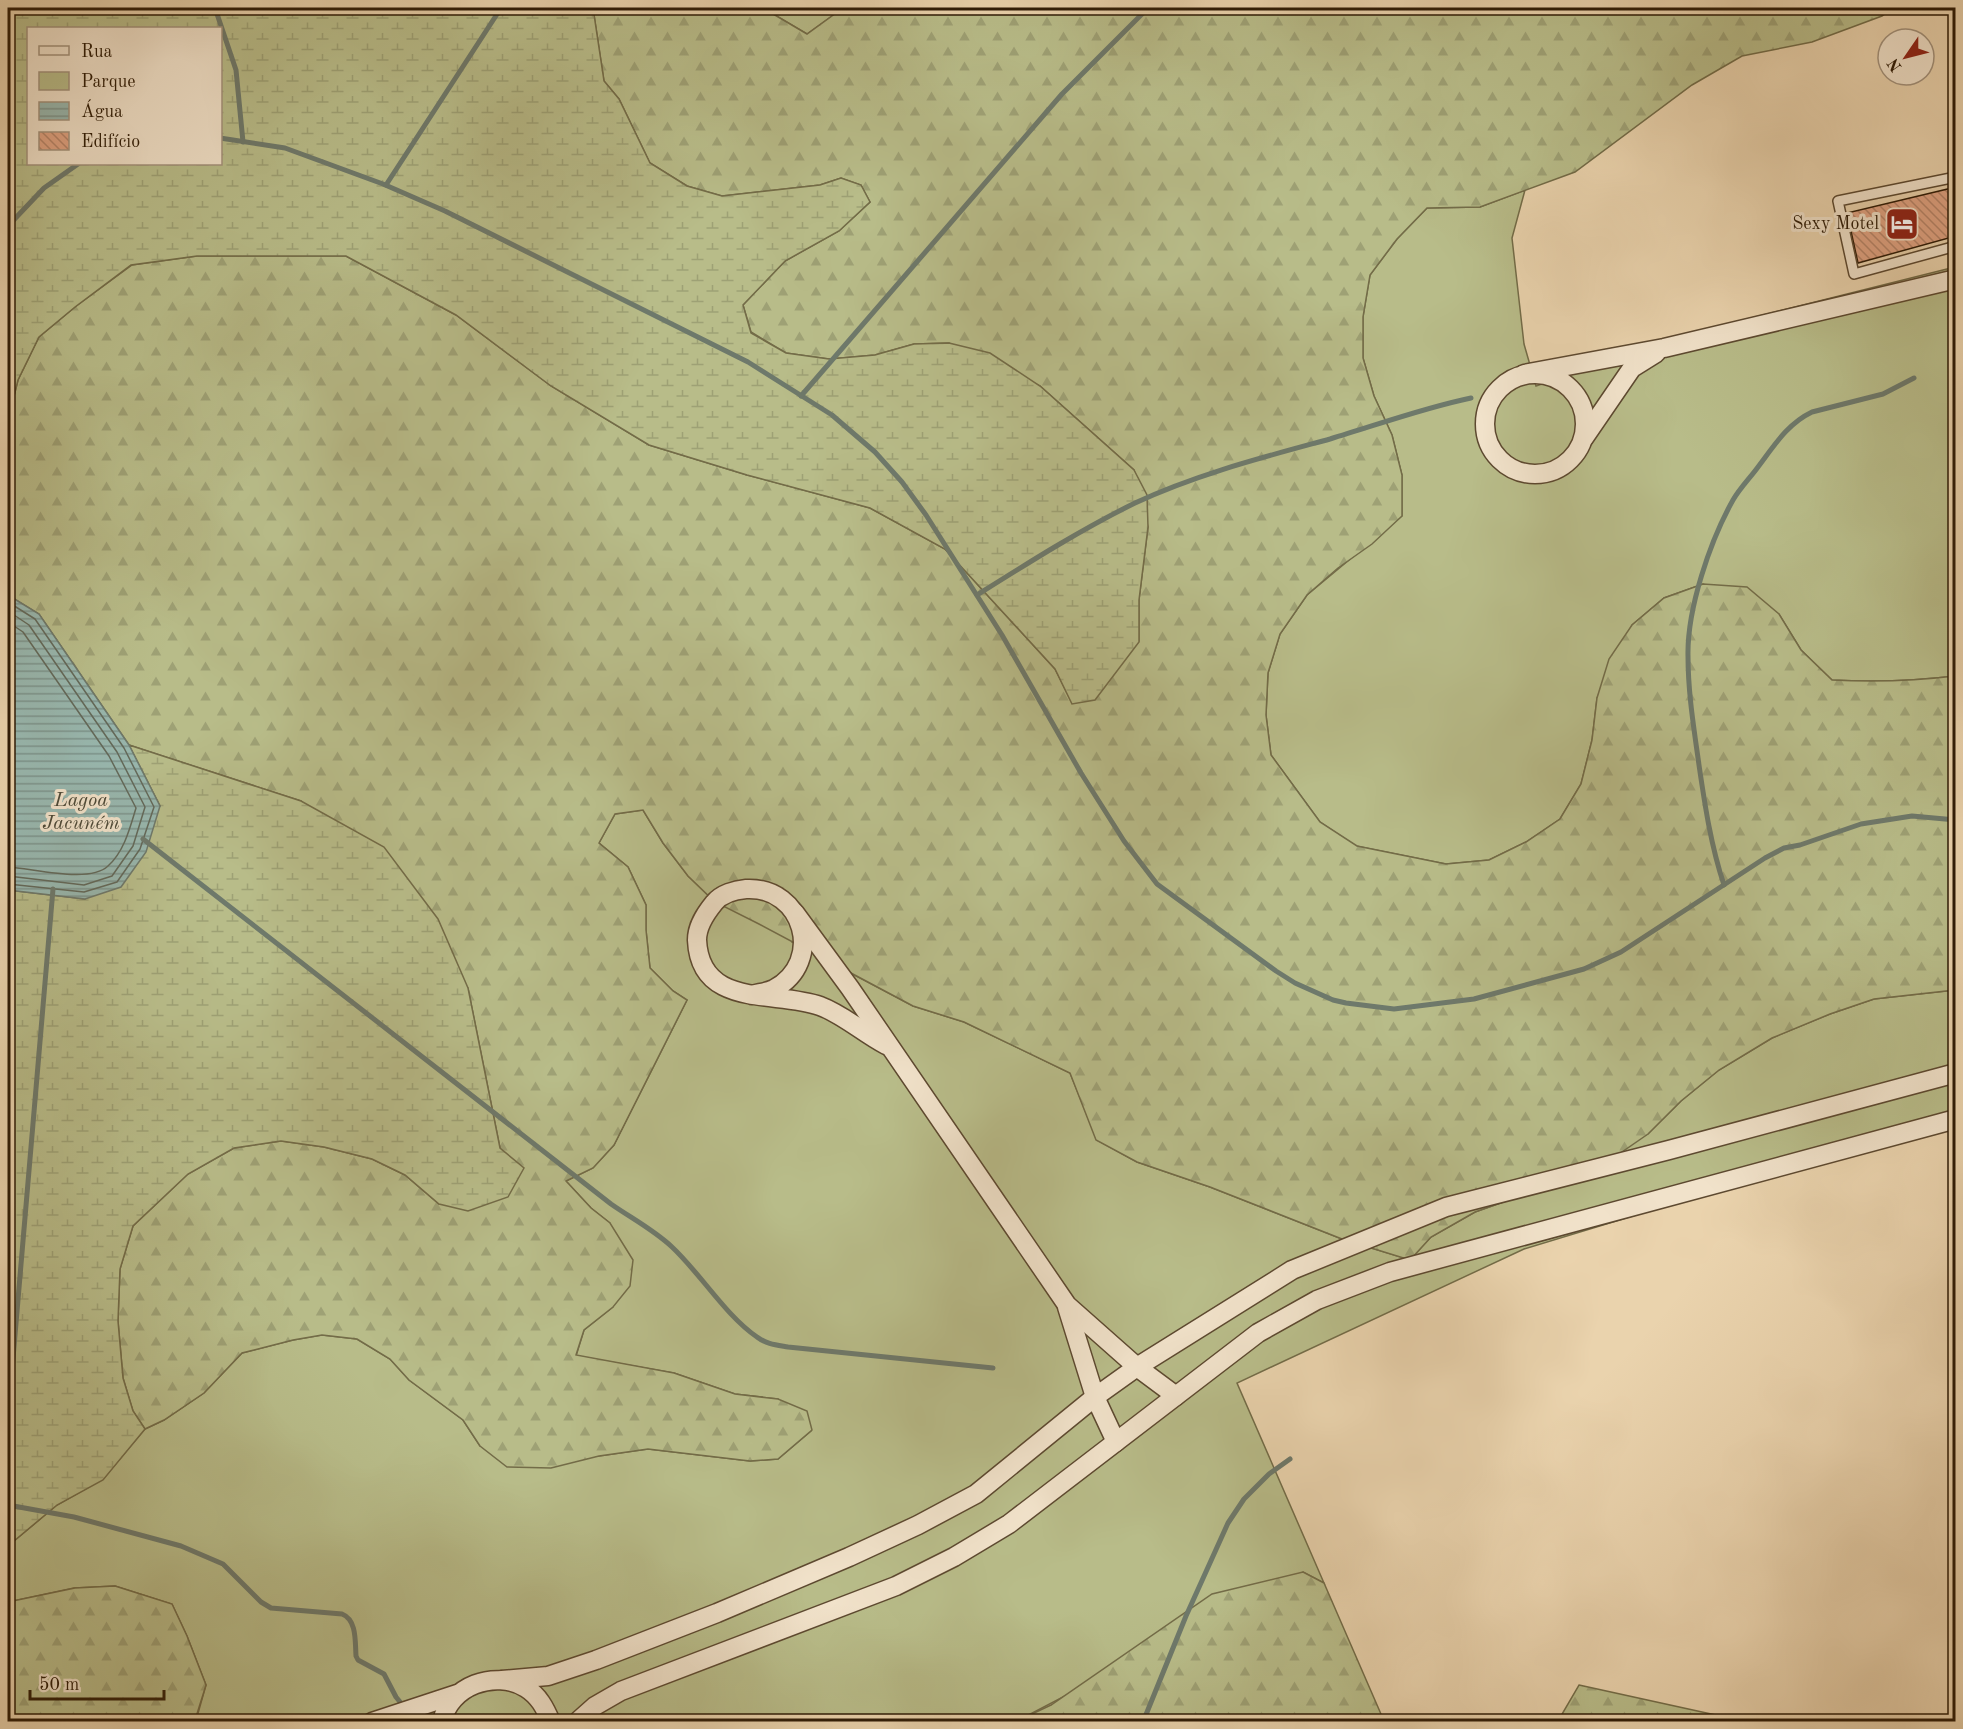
<svg xmlns="http://www.w3.org/2000/svg" width="1963" height="1729" viewBox="0 0 1963 1729" font-family="'Old Standard TT',serif">
  <style>
    .green { fill: #b8bc89; stroke: #736c48; stroke-width: 1.5 }
    .forest { fill: url(#forest-firs); stroke: #736c48; stroke-width: 1.5 }
    .wetland { fill: url(#wetland-marsh); stroke: #736c48; stroke-width: 1.5; fill-rule: evenodd }
    .water { fill: url(#water-rules); stroke: #6e796b; stroke-width: 1.5 }
    .lines { fill: none; stroke-linecap: round; stroke-linejoin: round }
    .shore { stroke: #63695a; stroke-width: 1.5 }
    .stream { stroke: #6e796b; stroke-width: 5 }
    .building { fill: url(#building-back-hatch); stroke: #2e1b06; stroke-width: 1.5 }
    .lane-casing { stroke: #5d4930; stroke-width: 12 }
    .street-casing { stroke: #5d4930; stroke-width: 21 }
    .lane { stroke: #f1e2ca; stroke-width: 9 }
    .street { stroke: #f1e2ca; stroke-width: 18 }
    .labels { text-anchor: middle; dominant-baseline: central; stroke-width: 6; stroke-linejoin: round; paint-order: stroke }
    .poi-label { font-size: 18px; fill: #2e1b06; stroke: #f1e2ca; text-anchor: end }
    .water-label { font-size: 20px; font-style: italic; fill: #4e4a38; stroke: #f1e2ca }
  </style>
  <defs>
    <pattern id="forest-firs" width="22" height="20" patternUnits="userSpaceOnUse" patternTransform="scale(1.5)"><rect width="22" height="20" fill="#b8bc89"/><path d="M5 1l3.5 6h-7zM16 11l3.5 6h-7z" fill="#9ea175"/></pattern>
    <pattern id="wetland-marsh" width="20" height="14" patternUnits="userSpaceOnUse" patternTransform="scale(1.5)"><rect width="20" height="14" fill="#b8bc89"/><path d="M1 5h8M5 5V1M11 12h8M15 12V8" fill="none" stroke="#9ea175"/></pattern>
    <pattern id="water-rules" width="6" height="5" patternUnits="userSpaceOnUse" patternTransform="scale(1.5)"><rect width="6" height="5" fill="#98b7ae"/><path d="M0 2.5h6" fill="none" stroke="#7c948c"/></pattern>
    <pattern id="building-back-hatch" width="6" height="6" patternUnits="userSpaceOnUse" patternTransform="scale(1.5)"><rect width="6" height="6" fill="#e0a383"/><path d="M-1 5l2 2M0 0l6 6M5-1l2 2" fill="none" stroke="#b68469"/></pattern>
  </defs>
  <rect width="100%" height="100%" fill="#ead3ad"/>
  <filter id="stains"><feTurbulence type="fractalNoise" baseFrequency=".00333" numOctaves="4"/><feColorMatrix values="0 0 0 0 .2 0 0 0 0 .09 0 0 0 0 .02 0 0 0 .5 -.17"/></filter>
  <radialGradient id="worn" r=".72"><stop offset=".6" stop-color="#630" stop-opacity="0"/><stop offset="1" stop-color="#630" stop-opacity=".3"/></radialGradient>
  <!-- green -->
  <g class="green">
    <polygon points="763,8 843,8 807,34"/>
    <path d="M1525,190L1512,238L1524,344L1536,386L1687,334L1955,267V676C1914,681 1874,682 1832,680L1801,650L1779,614L1703,584L1664,598L1632,625L1597,698L1592,740L1581,784L1560,819L1526,842L1489,860L1446,864L1356,846L1320,822L1271,755L1266,715L1268,673L1280,634L1307,595L1402,516V475L1392,435L1374,396L1363,358V317L1370,275L1397,239L1427,208L1480,207Z"/>
    <polygon points="643,810 663,843 688,876 715,902 792,935 792,942 913,1006 964,1022 1070,1073 1097,1140 1137,1162 1210,1187 1342,1239 1410,1260 1431,1237 1475,1212 1529,1193 1648,1134 1681,1101 1719,1070 1772,1038 1830,1014 1874,999 1955,990 1955,1118 1524,1249 1237,1383 1324,1583 1303,1572 1017,1721 183,1721 197,1717 206,1685 187,1636 172,1604 115,1586 74,1588 8,1602 8,1546 57,1505 103,1479 145,1429 164,1420 204,1393 242,1353 293,1340 322,1335 357,1339 390,1359 409,1380 463,1420 480,1446 599,1456 648,1449 750,1461 778,1459 811,1431 778,1399 735,1394 674,1373 576,1356 584,1330 613,1307 610,1223 591,1208 566,1181 593,1168 614,1145 687,1000 673,991 650,968 646,930 646,905 628,867 599,843 615,814"/>
  </g>
  <!-- forest -->
  <g class="forest">
    <path d="M593,8H763L807,34L843,8H1893L1882,16L1812,42L1742,56L1692,85L1575,172L1480,207L1427,208L1397,239L1370,275L1363,317V358L1374,396L1392,435L1402,475V516L1372,544L1338,568L1307,595L1280,634L1268,673L1266,715L1271,755L1320,822L1357,846L1446,864L1489,860L1526,842L1560,819L1581,784L1592,740L1597,698L1609,659L1632,625L1664,598L1703,584L1747,587L1779,614L1801,650L1832,680C1874,682 1914,681 1955,676V990L1874,999L1830,1014L1772,1038L1719,1070L1681,1101L1648,1134L1616,1156L1529,1193L1475,1212L1431,1237L1410,1260L1342,1239L1210,1187L1137,1162L1096,1140L1070,1073L964,1022L913,1006L757,923L715,902L688,876L663,843L643,810L615,814L599,843L628,867L646,905V930L650,968L673,991L687,1000L614,1145L593,1168L566,1181L591,1208L610,1223L633,1260L630,1286L613,1307L584,1330L576,1355L674,1373L735,1394L778,1399L807,1411L812,1430L778,1459L750,1461L648,1449L599,1456L551,1468L507,1467L480,1446L463,1420L409,1380L390,1359L357,1339L322,1335L293,1340L242,1353L204,1393L164,1420L145,1429L133,1411L123,1378L118,1321L120,1269L133,1226L188,1174L234,1148L281,1141L324,1147L372,1159L405,1175L439,1204L500,1148L468,988L301,801L129,745L39,614L11,597L8,420L18,380L39,337L75,307L132,265L197,256H346L456,315L551,386L649,445L747,475L870,508L945,549L1055,669L1072,703L1139,641V600L1148,527L1134,470L1040,386L949,343L914,344L875,355L829,359L786,353L751,332L743,305L785,261L839,231L870,202L861,185L841,178L820,185L722,196L687,186L650,163L619,99L604,81Z"/>
    <polygon points="1303,1572 1324,1583 1384,1721 1017,1721 1051,1705 1212,1594"/>
    <polygon points="115,1586 172,1604 187,1636 206,1685 196,1717 183,1722 8,1721 8,1602 75,1588"/>
    <polygon points="1579,1685 1743,1721 1558,1721"/>
  </g>
  <!-- wetland -->
  <g class="wetland">
    <path d="M8,8H593L604,81L619,99L650,163L687,186L722,196L820,185L841,178L861,185L870,202L839,231L785,261L743,305L751,333L786,353L829,359L875,355L914,344L949,343L990,353L1040,386L1134,470L1147,495L1148,527L1139,600V642L1095,700L1072,704L1055,669L945,549L870,508L747,475L649,445L551,386L456,315L346,256H197L131,265L75,307L39,337L18,380L8,420ZM28,28H220V164H28Z"/>
    <polygon points="129,745 301,801 384,847 438,919 468,988 500,1148 524,1168 508,1197 468,1211 439,1204 405,1175 372,1159 324,1147 281,1141 234,1148 188,1174 133,1226 120,1269 118,1321 123,1378 133,1411 145,1429 103,1480 57,1505 8,1546 8,890 85,899 160,806"/>
  </g>
  <!-- water -->
  <polygon class="water" points="8,595 39,614 129,745 160,806 146,852 121,887 85,899 8,890"/>
  <g class="lines">
    <!-- shore -->
    <g class="shore">
      <polyline points="8,602 35,619 124,748 154,807 140,849 117,882 84,892 8,884"/>
      <polyline points="8,611 29,625 117,752 145,807 133,846 112,876 84,885 8,876"/>
      <path d="M8,622L23,632L109,756L136,808C130,828 124,852 108,866C89,884 32,868 8,867"/>
    </g>
    <!-- stream -->
    <g class="stream">
      <polyline points="215,8 236,70 243,142"/>
      <polyline points="220,138 285,148 383,184 445,211 748,362 832,415 875,452 902,482 926,515 1002,635 1081,773 1124,841 1157,884 1276,971 1295,983 1333,1000 1346,1003 1394,1009 1474,999 1584,969 1621,952 1765,858 1784,848 1800,845 1861,824 1912,816 1956,820"/>
      <polyline points="386,185 501,8"/>
      <polyline points="8,226 44,188 78,164"/>
      <polyline points="801,396 1062,94 1148,8"/>
      <path d="M977,595C1028,563 1080,530 1135,503C1197,474 1264,457 1330,439C1377,425 1423,408 1471,398"/>
      <path d="M143,839L611,1204C631,1218 654,1230 672,1247C700,1273 726,1316 757,1337C766,1344 777,1345 788,1347L993,1368"/>
      <path d="M1724,885C1711,846 1705,806 1699,765C1694,729 1688,693 1688,656C1687,609 1710,541 1733,500C1740,488 1750,478 1758,467C1774,446 1787,424 1812,412L1883,394L1914,378"/>
      <polyline points="8,1417 53,889"/>
      <path d="M8,1505L74,1517L181,1546L223,1564L261,1602L271,1608L342,1614C357,1620 355,1641 356,1656L358,1660L384,1674L396,1697L405,1708"/>
      <polyline points="1143,1722 1186,1616 1228,1523 1244,1499 1269,1474 1290,1459"/>
    </g>
  </g>
  <!-- building -->
  <polygon class="building" points="1956,187 1956,236 1858,263 1847,213"/>
  <g class="lines">
    <defs>
      <polyline id="lane" points="1956,177 1838,201 1854,274 1956,246"/>
      <g id="street">
        <polyline points="1524,374 1664,348 1956,279"/>
        <circle cx="1535" cy="424" r="50"/>
        <polyline points="1584,438 1632,368 1656,353"/>
        <polyline points="795,913 850,988 1067,1305 1137,1367 1176,1396"/>
        <path d="M752,995C759,993 768,992 774,989C825,962 804,886 746,889C735,890 721,894 714,903C705,914 697,926 697,940C700,1009 775,990 820,1006C844,1015 863,1033 886,1045"/>
        <polyline points="1067,1307 1095,1397 1116,1442"/>
        <polyline points="502,1680 548,1676 596,1660 717,1613 849,1557 918,1525 976,1494 1095,1397 1137,1367 1292,1270 1446,1207 1669,1150 1956,1073"/>
        <polyline points="372,1722 457,1694"/>
        <path d="M442,1722C449,1686 495,1669 526,1688C539,1696 545,1708 551,1722"/>
        <polyline points="577,1722 595,1706 621,1691 896,1586 954,1557 1009,1524 1258,1333 1317,1300 1390,1272 1956,1119"/>
      </g>
    </defs>
    <!-- lane casing -->
    <use href="#lane" class="lane-casing"/>
    <!-- street casing -->
    <use href="#street" class="street-casing"/>
    <!-- lane -->
    <use href="#lane" class="lane"/>
    <!-- street -->
    <use href="#street" class="street"/>
  </g>
  <!-- icons -->
  <defs>
    <symbol id="hotel-square" viewBox="-11 -11 22 22"><rect x="-9" y="-9" width="18" height="18" rx="4" fill="#8f2418" stroke="#f1e2ca"/><path d="M-6-4.5h1.5V1H6V5H4.5V3h-9V5H-6ZM-4 0a1.8 1.8 0 1 1 3.6 0ZM.5 0V-2.5h3Q6-2.5 6 0Z" fill="#fff"/></symbol>
  </defs>
  <g fill-rule="evenodd">
    <use href="#hotel-square" x="1883" y="205" width="38" height="38"/>
  </g>
  <g class="labels">
    <!-- poi labels -->
    <g class="poi-label">
      <text x="1879" y="224">Sexy Motel</text>
    </g>
    <!-- water labels -->
    <g class="water-label">
      <text x="81" y="801">Lagoa<tspan x="81" dy="23">Jacuném</tspan></text>
    </g>
  </g>
  <!-- margin -->
  <rect width="1963" height="1729" fill="none" stroke="#ead3ad" stroke-width="30"/>
  <rect x="9" y="9" width="1945" height="1711" fill="none" stroke="#2e1b06" stroke-width="3"/>
  <rect x="15" y="15" width="1933" height="1699" fill="none" stroke="#2e1b06" stroke-width="1.5"/>
  <!-- legend -->
  <rect x="27" y="27" width="195" height="138" fill="#f1e2ca" stroke="#a3927c" stroke-width="1.5"/>
  <rect x="39" y="46" width="30" height="9" fill="#f1e2ca" stroke="#a3927c" stroke-width="1.5"/>
  <text x="81" y="57" font-size="18" fill="#2e1b06">Rua</text>
  <rect x="39" y="72" width="30" height="18" fill="#b8bc89" stroke="#a3927c" stroke-width="1.5"/>
  <text x="81" y="87" font-size="18" fill="#2e1b06">Parque</text>
  <rect x="39" y="102" width="30" height="18" fill="url(#water-rules)" stroke="#a3927c" stroke-width="1.5"/>
  <text x="81" y="117" font-size="18" fill="#2e1b06">Água</text>
  <rect x="39" y="132" width="30" height="18" fill="url(#building-back-hatch)" stroke="#a3927c" stroke-width="1.5"/>
  <text x="81" y="147" font-size="18" fill="#2e1b06">Edifício</text>
  <!-- north arrow -->
  <g transform="translate(1906 57) rotate(235)"><circle r="28" fill="#f1e2ca" stroke="#a3927c" stroke-width="1.5"/>
  <path d="M0-4.5L10 22L0 15L-10 22Z" fill="#8f2418"/>
  <text y="-9" font-size="16" font-weight="bold" text-anchor="middle" fill="#2e1b06">N</text>
  </g>
  <!-- scale -->
  <path d="M30 1690v9h134v-9" fill="none" stroke="#2e1b06" stroke-width="3"/>
  <text x="39" y="1690" font-size="18" fill="#2e1b06" stroke="#f1e2ca" stroke-width="4.5" paint-order="stroke">50 m</text>
  <rect width="100%" height="100%" filter="url(#stains)"/>
  <rect width="100%" height="100%" fill="url(#worn)"/>
</svg>
